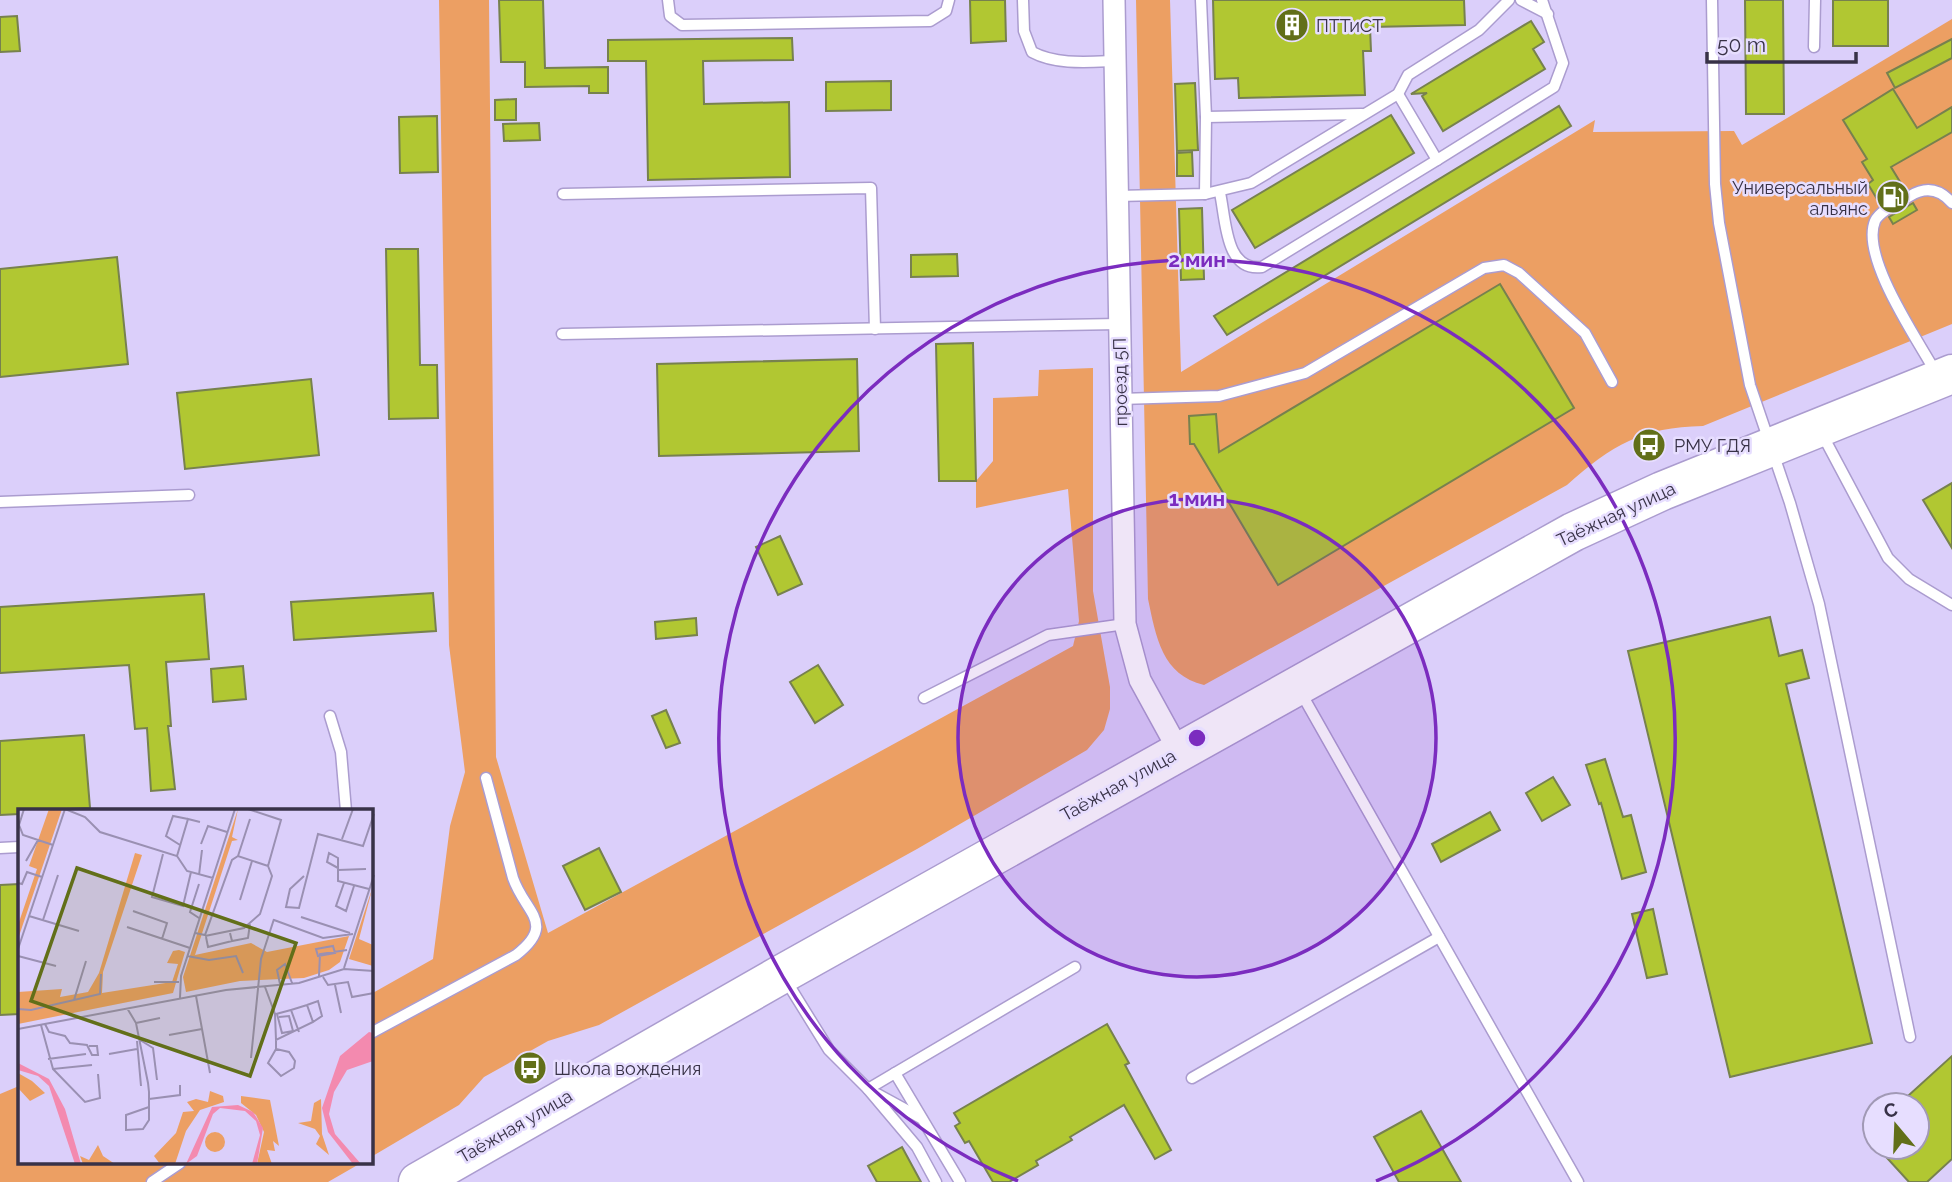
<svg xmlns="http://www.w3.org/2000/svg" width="1952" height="1182" viewBox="0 0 1952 1182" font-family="Raleway,sans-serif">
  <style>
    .green { fill: #ec9f63 }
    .building { fill: #b1c732; stroke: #77814e; stroke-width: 2 }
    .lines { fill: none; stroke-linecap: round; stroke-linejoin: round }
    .lane-casing { stroke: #ab9ccf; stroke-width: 13 }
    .street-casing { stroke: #ab9ccf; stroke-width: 24 }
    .highway-casing { stroke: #ab9ccf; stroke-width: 41 }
    .lane { stroke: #fff; stroke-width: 10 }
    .street { stroke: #fff; stroke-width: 21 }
    .highway { stroke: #fff; stroke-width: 38 }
    .ring { fill: none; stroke: #7b2cbf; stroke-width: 3.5 }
    .labels { text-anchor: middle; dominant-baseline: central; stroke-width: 5; stroke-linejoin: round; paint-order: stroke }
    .poi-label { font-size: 18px; fill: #383247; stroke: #e7deff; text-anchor: start }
    .street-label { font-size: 18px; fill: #383247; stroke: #e7deff }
    .inset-road { fill: none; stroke: #9a90b2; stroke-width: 2 }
    .view { fill: #626f19; fill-opacity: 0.15; stroke: #626f19; stroke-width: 3.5 }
    .inset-edge { fill: none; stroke: #383247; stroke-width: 3.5 }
    .centre { fill: #7b2cbf; stroke: #e7deff; stroke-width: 3.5 }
    .ring-label { font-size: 21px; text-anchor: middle; font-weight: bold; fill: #7b2cbf; stroke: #e7deff; stroke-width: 5; stroke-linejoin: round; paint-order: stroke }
  </style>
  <rect width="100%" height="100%" fill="#dbcffa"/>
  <!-- green -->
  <g class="green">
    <polygon points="439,0 489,0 496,757 548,933 1073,646 1079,621 1068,489 976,508 976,481 993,461 993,398 1038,396 1039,370 1093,368 1093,591 1110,687 1110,709 1104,730 1087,750 917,849 599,1025 548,1041 484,1077 459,1105 371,1157 371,994 433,959 450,826 465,772 449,645"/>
    <path d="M1136,0H1170L1181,372L1595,120L1593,132L1734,131L1742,145L1952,19V324L1703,426C1642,427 1612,445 1567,485L1204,685C1162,675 1156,637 1148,599Z"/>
    <polygon points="19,1086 19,1163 361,1163 328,1182 0,1182 0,1094"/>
  </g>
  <!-- building -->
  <g class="building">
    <polygon points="499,0 543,0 545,68 608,67 608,93 589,93 589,86 525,87 525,62 501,62"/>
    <polygon points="970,0 1005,0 1006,41 971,43"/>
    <polygon points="1213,0 1464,0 1465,25 1370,27 1371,51 1363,51 1365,95 1239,98 1238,78 1215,79"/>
    <polygon points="1745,0 1783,0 1784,114 1746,114"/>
    <rect x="1833" y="0" width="55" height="46"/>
    <polygon points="17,16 20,51 0,52 0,17"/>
    <polygon points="1531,21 1544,42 1533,49 1545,69 1443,131 1422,96 1427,93 1411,94"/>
    <polygon points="792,38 793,60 703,61 704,104 789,102 790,177 648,180 646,61 608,61 608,40"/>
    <polygon points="1952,39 1952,58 1895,88 1887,73"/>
    <polygon points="891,81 891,110 826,111 826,82"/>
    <polygon points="1195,83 1198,150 1177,151 1175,84"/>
    <polygon points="1893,89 1917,128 1952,107 1952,132 1891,167 1905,190 1880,204 1868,184 1873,180 1862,162 1867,159 1843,120"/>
    <polygon points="516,99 516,120 495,120 495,100"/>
    <polygon points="1559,106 1571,126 1227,335 1214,316"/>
    <polygon points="1391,115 1414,153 1255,248 1232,210"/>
    <polygon points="437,116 438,172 400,173 399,117"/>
    <polygon points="539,123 540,140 504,141 503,124"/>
    <polygon points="1192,152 1193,176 1177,176 1177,153"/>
    <polygon points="1913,203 1917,210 1893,224 1889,217"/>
    <polygon points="1202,208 1204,279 1181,280 1179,209"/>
    <polygon points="386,249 418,249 420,365 437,365 438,418 389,419"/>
    <polygon points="957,254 958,276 911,277 911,255"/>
    <polygon points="117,257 128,364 0,377 0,269"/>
    <polygon points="1500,284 1574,408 1278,585 1194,444 1190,444 1189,416 1216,414 1219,452"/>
    <polygon points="973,343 976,481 939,481 936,344"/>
    <polygon points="857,359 859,451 659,456 657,364"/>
    <polygon points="311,379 319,455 185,469 177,393"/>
    <polygon points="1952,483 1952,548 1923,500"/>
    <polygon points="780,536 802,584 778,595 756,547"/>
    <polygon points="433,593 436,631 294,640 291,602"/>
    <polygon points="204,594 209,659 166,662 171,726 168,726 175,789 151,791 147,728 135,729 129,665 0,673 0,607"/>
    <polygon points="1770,617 1779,656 1802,650 1809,678 1786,684 1872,1043 1730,1077 1628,651"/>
    <polygon points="696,618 697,635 656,639 655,622"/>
    <polygon points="818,665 843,705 815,723 790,682"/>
    <polygon points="243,666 246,699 213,702 211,669"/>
    <polygon points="666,710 680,743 666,748 652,716"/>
    <polygon points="84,735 90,808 19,811 19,814 0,815 0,741"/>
    <polygon points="1605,759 1623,817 1631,815 1646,872 1622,879 1601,803 1599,804 1586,765"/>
    <polygon points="1553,777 1570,805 1542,821 1526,793"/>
    <polygon points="1490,812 1500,830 1441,862 1432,844"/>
    <polygon points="599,848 621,892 585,910 563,866"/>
    <polygon points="19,884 19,1014 0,1015 0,885"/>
    <polygon points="1653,909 1667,974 1647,978 1632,914"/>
    <polygon points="1107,1024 1129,1063 1125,1065 1171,1150 1155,1159 1124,1105 1070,1137 1072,1140 1036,1161 1038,1165 1009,1182 993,1182 969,1141 965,1143 955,1126 960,1123 954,1113"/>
    <polygon points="1952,1056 1952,1159 1927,1182 1909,1182 1877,1147 1917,1147 1917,1105 1898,1105"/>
    <polygon points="1421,1111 1461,1182 1399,1182 1374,1137"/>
    <polygon points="902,1147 921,1182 877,1182 868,1166"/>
  </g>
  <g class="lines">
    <defs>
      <g id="lane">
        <polyline points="668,0 670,16 682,25 930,21 946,11 949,0"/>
        <path d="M1023,0L1024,31L1032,52C1056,65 1088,62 1115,61"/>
        <polyline points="1521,0 1548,14"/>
        <polyline points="1712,0 1715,184 1719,223 1750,385 1790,503 1819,604 1910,1037"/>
        <polyline points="1814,47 1815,0"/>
        <polyline points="1398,94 1437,160 1554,87 1563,63 1542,0"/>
        <polyline points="1206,117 1362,114"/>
        <path d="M1220,193C1226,220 1225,272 1262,267L1437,160"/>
        <polyline points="563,194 871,188 875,329"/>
        <polyline points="1205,194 1251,183 1398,94 1408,75 1479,30 1509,0"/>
        <polyline points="1117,196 1205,194 1206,117 1201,0"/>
        <polyline points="562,334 1119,324"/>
        <path d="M1936,373C1918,340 1860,257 1875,221C1880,210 1900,202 1910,196C1926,186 1940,189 1952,203"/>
        <polyline points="1120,399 1219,396 1305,373 1484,268 1504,265 1519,273 1585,333 1612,382"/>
        <polyline points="1822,434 1888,558 1909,579 1952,605"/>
        <polyline points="0,502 189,495"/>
        <polyline points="1300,691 1578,1182"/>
        <polyline points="924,698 1048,635 1125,624"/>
        <polyline points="330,716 341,752 346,811"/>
        <polyline points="0,848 19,847"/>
        <polyline points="785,979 829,1050 868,1089 895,1073 960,1182"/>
        <path d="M371,1033L516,955C557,923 525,913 513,878L486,778"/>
        <polyline points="895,1073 1075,967"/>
        <polyline points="1192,1078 1439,937"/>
        <polyline points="868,1089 917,1147 936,1182"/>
        <polyline points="877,1094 921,1118"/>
        <polyline points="152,1182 180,1163"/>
      </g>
      <polyline id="street" points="1114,0 1125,624 1140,680 1179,751"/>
      <polyline id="highway" points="418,1182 782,974 1573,532 1662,491 1952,374"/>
    </defs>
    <!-- lane casing -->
    <use href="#lane" class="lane-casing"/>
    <!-- street casing -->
    <use href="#street" class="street-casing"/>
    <!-- highway casing -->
    <use href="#highway" class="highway-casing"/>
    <!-- lane -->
    <use href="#lane" class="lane"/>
    <!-- street -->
    <use href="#street" class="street"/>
    <!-- highway -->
    <use href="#highway" class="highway"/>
  </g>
  <!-- distance rings -->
  <circle cx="1197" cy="738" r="239" fill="#7b2cbf" fill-opacity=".12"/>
  <g class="ring">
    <circle cx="1197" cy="738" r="239"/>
    <path d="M1018 1181A478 478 0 1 1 1376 1181"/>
  </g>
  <!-- icons -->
  <defs>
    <symbol id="building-disc" viewBox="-11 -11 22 22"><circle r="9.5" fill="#626f19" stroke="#e7deff"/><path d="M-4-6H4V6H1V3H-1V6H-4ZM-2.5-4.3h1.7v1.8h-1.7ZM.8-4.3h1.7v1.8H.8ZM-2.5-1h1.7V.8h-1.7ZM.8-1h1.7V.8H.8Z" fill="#fff"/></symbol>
    <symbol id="fuel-disc" viewBox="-11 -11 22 22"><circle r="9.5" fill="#626f19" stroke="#e7deff"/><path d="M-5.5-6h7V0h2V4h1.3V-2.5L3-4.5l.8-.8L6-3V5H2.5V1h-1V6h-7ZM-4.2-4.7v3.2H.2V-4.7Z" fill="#fff"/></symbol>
    <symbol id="bus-disc" viewBox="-11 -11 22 22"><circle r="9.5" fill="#626f19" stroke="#e7deff"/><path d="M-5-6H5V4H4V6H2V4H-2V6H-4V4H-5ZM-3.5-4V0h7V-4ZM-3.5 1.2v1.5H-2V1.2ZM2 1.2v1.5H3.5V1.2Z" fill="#fff"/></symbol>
  </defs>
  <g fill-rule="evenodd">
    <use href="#building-disc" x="1273" y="6" width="38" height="38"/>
    <use href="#fuel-disc" x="1874" y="178" width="38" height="38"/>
    <use href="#bus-disc" x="1630" y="426" width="38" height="38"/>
    <use href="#bus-disc" x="511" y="1049" width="38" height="38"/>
  </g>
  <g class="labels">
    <!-- poi labels -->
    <g class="poi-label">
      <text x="1316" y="25">ПТТиСТ</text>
      <text x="1868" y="187" text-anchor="end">Универсальный<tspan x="1868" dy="21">альянс</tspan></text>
      <text x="1674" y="445">РМУ ГДЯ</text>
      <text x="554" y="1068">Школа вождения</text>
    </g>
    <!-- street labels -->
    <g class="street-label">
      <text transform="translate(1120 382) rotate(-91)">проезд 5П</text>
      <text transform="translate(1616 514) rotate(-25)">Таёжная улица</text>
      <text transform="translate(1118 785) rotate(-29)">Таёжная улица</text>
      <text transform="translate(515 1126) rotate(-30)">Таёжная улица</text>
    </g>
  </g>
  <!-- overview -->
  <g transform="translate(18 809)">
    <rect width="355" height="355" fill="#dbcffa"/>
    <path d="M31,0H44L0,130V116L19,60L11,57ZM220,0L214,28L220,31L214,32L177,146L233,134L249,143L331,127L322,153L311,161L286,169L222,172L168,183L165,168ZM117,44L124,46L85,163L84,184L154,173L160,155L149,154L155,142L161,141L167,143L155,184L0,215V183L44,180L42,188L70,183L81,164ZM355,77L341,130L355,136V157L331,150ZM0,264L14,272L27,284L12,292L0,279ZM192,282L205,287L206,293L182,301L168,322L157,355H142L136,347L158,324L165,303L176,302L169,293L178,290L190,293ZM223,287L252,291L261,337L255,332L257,342L249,341L254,355H239L246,323L238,306L223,294ZM303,290L304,325L311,346L298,335L302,327L297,320L280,314L293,312L296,294ZM187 333a10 10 0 1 1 20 0a10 10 0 1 1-20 0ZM80,336L85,347L97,355H65L62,347L71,351Z" fill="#ec9f63"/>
    <path d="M351,223L355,224V252L329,261L316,283L311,305L317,325L343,355H335L310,323L304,299L322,247ZM0,254L31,270L47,300L63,355H57L31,277L20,267L0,261ZM220,296L235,303L245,319L239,355H234L242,326L238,312L227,302L202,299L195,305L179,347L168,355L194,298Z" fill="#f38aaf"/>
    <path class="inset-road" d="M6,0L1,16L5,26L35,36M47,0L67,8L82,23L159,47L169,62L195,69M324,30L335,0M183,35L190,17L209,23M162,36L148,27L155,7L170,10M145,45L134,88L165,97L173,63M159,47L170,10L182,13M220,47L232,10M8,52L20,31M320,59L309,53L311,44L320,49V72L351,80M320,61L348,60M181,66L184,41M286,67L272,80L268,98L281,99L300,25L345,37L356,5M0,74L4,75L9,63L24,68M326,74L318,97L328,102L336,77M222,91L234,52M115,102L149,114L144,130M11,107L61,122M283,108L332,124M181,109L172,103L181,75M25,111L40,66M256,111L305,129L335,125M109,118L172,139M177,124L187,126L214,51L220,47L250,57L263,11L230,0M212,124L214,132L230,129L232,115M187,127L226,119L242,105L254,67L250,57M188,128L190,138L214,132M315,137L317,144L300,147L298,140ZM0,140L47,0M0,147L38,157M169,147L191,151L218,147L225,164M326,159L356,66M301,167L302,145L329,141M305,168L310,176L330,173L334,188L356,184M136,173H161M262,175L259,161L267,155L274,174M317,176L323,204M247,178L257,205L258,231L295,213L289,196L273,201M178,187L192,264M162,189L163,167L217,0M56,191L68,152M289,196L300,192L304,207L295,213M109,199L118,214L130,274L131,283V311L125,320L108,321V306L131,298M0,200L13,201L82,185L83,165M258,205L273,201L281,223M259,205L264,224L275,222L271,207L261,208M118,214L142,209M27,215L31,223L47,227L52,234L69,236L74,246H80L79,237H71M23,216L35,260L74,256M0,220L208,181L281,174L326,160L356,162M151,226L184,220M122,231L135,239L139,271M119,232L123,277M258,240L250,254L263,267L276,259L277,252L271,243L258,240V231M91,245L119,240M233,249L243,150L256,110M30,250L68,245M35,260L67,293L82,289L80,265M131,290L162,286V276"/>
    <path class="view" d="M59,59L278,134L232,267L13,192Z"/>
    <rect width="355" height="355" class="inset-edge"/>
  </g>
  <circle cx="1197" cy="738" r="10" class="centre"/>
  <g class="ring-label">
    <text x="1197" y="267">2 мин</text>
    <text x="1197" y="506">1 мин</text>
  </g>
  <!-- north arrow -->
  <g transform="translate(1896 1126) rotate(341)"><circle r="33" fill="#e7deff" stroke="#a199b5" stroke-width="2"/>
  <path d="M0-5L12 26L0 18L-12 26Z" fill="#626f19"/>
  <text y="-10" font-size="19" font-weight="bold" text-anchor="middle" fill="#383247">С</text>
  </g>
  <!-- scale -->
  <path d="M1707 52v10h149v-10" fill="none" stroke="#383247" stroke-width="3.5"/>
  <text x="1717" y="52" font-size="21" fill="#383247" stroke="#e7deff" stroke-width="5" paint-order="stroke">50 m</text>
</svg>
